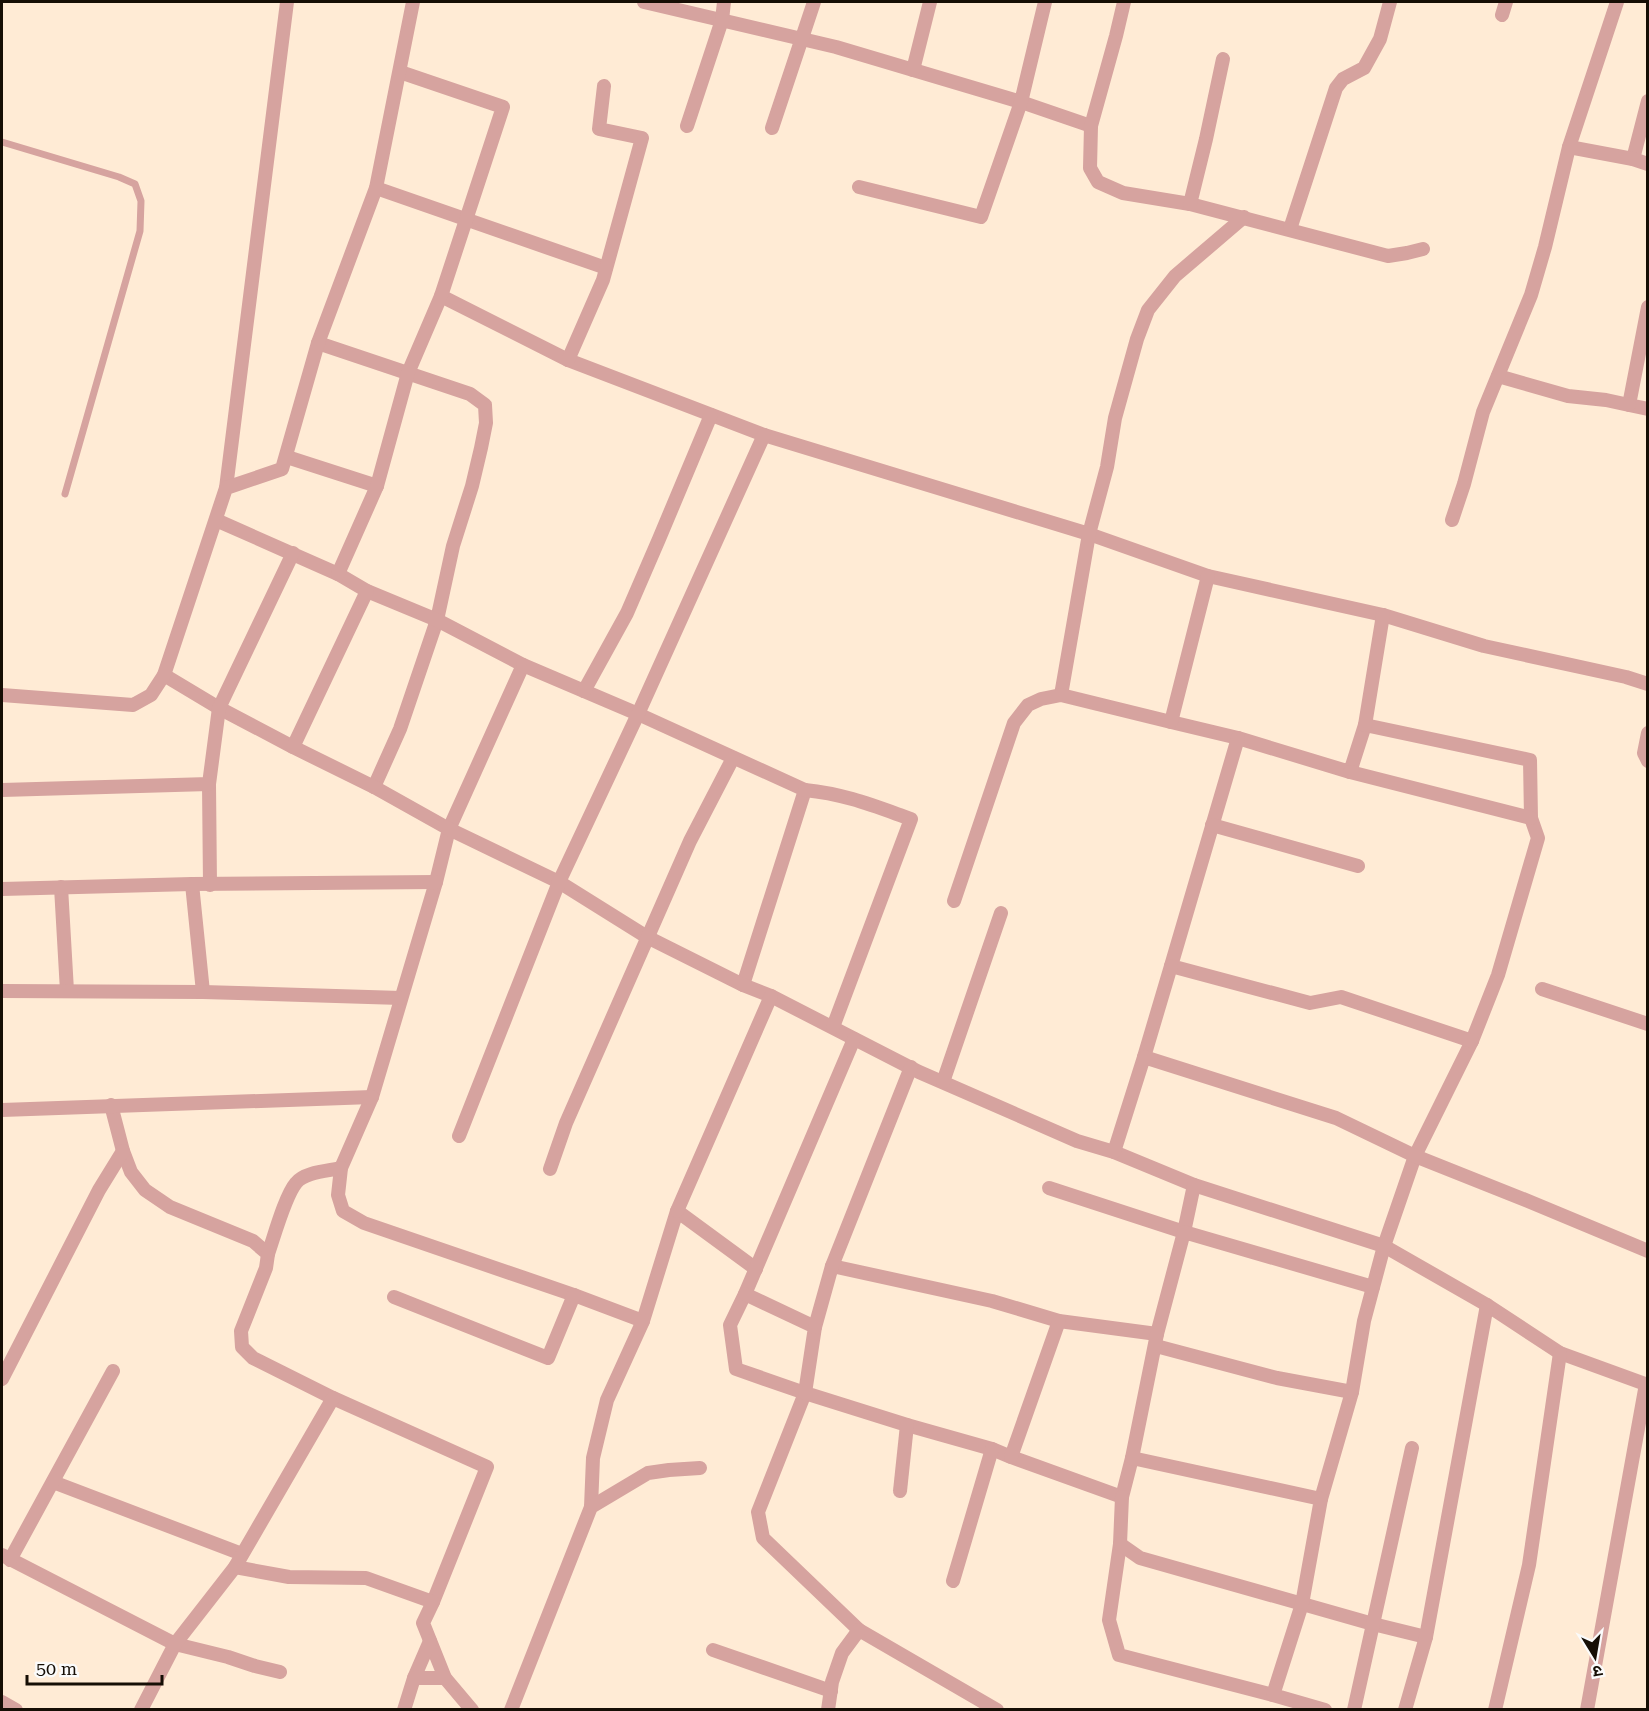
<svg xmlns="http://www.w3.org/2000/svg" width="1649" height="1711" viewBox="0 0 1649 1711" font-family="'Roboto Serif','Noto Sans Devanagari',serif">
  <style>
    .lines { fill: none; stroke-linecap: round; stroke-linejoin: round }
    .lane { stroke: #d6a39f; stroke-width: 7 }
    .street { stroke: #d6a39f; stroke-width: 14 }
  </style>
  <rect width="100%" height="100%" fill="#ffebd5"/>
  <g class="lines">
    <!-- lane -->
    <polyline class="lane" points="2,142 119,177 135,184 141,201 140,231 65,494"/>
    <!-- street -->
    <g class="street">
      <polyline points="644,2 836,47 1021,102 1091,126"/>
      <polyline points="1124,2 1116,36 1091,126 1090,168 1098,182 1123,193 1190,204 1388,256 1407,253 1423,249"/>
      <polyline points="1502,15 1506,2"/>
      <polyline points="913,70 930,2"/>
      <polyline points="687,126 722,20 724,2"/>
      <polyline points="772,128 814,2"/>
      <polyline points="1569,147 1617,2"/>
      <polyline points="1633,159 1648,101"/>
      <polyline points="859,187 981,217 1021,102 1045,2"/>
      <polyline points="376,188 606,268"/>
      <polyline points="1190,204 1206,139 1223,59"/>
      <polyline points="1290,229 1336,88 1343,79 1364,68 1380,39 1390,2"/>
      <polyline points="441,296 568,360 764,435 1089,534 1208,576 1383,615 1484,646 1626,677 1648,684"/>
      <polyline points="1648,307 1629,405 1648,409"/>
      <polyline points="318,343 470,394 485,405 486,423 481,448 472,486 453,546 437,620 400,729 374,787"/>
      <polyline points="568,360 603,280 642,138 599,129 604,86"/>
      <polyline points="1498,376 1568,396 1606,400 1629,405"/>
      <polyline points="287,457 377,486"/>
      <polyline points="226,488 287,2"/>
      <polyline points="216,520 338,574 367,591 437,620 523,665 449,829 436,882 372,1097 341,1168 338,1195 343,1211 364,1223 574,1295 643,1321 677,1211 756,1269"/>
      <polyline points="1452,520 1464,484 1483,412 1531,295 1545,247 1569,147 1633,159 1648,164"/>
      <polyline points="338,574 377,486 408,373 441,296 503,107 400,72"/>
      <polyline points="523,665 638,714 805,790 743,985"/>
      <polyline points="164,675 219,708 293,747 374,787 449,829 559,882 647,937 743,985 771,996 919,1072 1077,1141 1114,1152 1194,1185 1384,1246 1487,1305 1560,1353 1648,1385"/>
      <polyline points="584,691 627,613 659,539 711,415"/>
      <polyline points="2,695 133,705 151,695 164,675 226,488 282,469 318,343 376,188 413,2"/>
      <polyline points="1061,695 1089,534 1107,467 1115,418 1137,339 1148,310 1175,276 1244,217"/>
      <polyline points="1171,722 1238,738 1350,772 1365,725 1530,760 1531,818 1538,838 1498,975 1472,1041 1415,1156 1384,1246 1364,1321 1352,1392 1321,1499"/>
      <polyline points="1365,725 1383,615"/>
      <polyline points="1648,733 1644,753 1648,761"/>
      <polyline points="1238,738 1171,966 1310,1003 1341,997 1472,1041"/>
      <polyline points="293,747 367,591"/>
      <polyline points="1350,772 1531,818"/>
      <polyline points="209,784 210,885"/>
      <polyline points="2,790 209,784 219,708 293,553"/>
      <path d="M805,790C845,794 874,806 911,819L833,1027"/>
      <polyline points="1212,825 1358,866"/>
      <polyline points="192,884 203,992"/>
      <polyline points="61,887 67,991"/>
      <polyline points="2,889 192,884 436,882"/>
      <polyline points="954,901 1014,723 1028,705 1041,699 1061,695 1171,722 1208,576"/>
      <polyline points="1542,989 1648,1024"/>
      <polyline points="2,991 203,992 401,998"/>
      <polyline points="854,1039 745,1294 730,1325 736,1369 805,1393 758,1512 763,1538 859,1630 997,1710"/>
      <polyline points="1144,1057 1171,966"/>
      <polyline points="943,1082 1001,913"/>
      <polyline points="111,1105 123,1151 131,1172 145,1190 170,1207 253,1241 268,1254 266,1268 241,1331 242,1347 253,1358 333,1398 487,1467 433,1602"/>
      <polyline points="2,1110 372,1097"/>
      <polyline points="459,1136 559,882 638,714 764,435"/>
      <polyline points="1114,1152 1144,1057 1336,1118 1415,1156 1528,1201 1648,1251"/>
      <polyline points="550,1169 566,1123 690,841 733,758"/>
      <polyline points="1049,1188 1184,1232 1194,1185"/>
      <polyline points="677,1211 771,996"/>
      <path d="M268,1254C274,1237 285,1196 296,1183C304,1172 328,1171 341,1168"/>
      <polyline points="832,1266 992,1301 1059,1321 1157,1334"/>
      <polyline points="745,1294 815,1327 805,1393 907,1425 992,1449 1011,1457 1122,1497 1132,1458"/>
      <polyline points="394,1297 548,1358 574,1295"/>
      <polyline points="815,1327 832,1266 911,1067"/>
      <polyline points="1156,1346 1277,1378 1352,1392"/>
      <polyline points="2,1379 99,1190 123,1151"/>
      <polyline points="1011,1457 1059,1321"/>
      <polyline points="53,1482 242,1554"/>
      <polyline points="900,1491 907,1425"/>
      <polyline points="1122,1497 1120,1544 1109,1620 1119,1655 1273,1695"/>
      <polyline points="591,1507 593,1458 607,1400 643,1321"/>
      <polyline points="1120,1544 1140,1558 1373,1624 1426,1637"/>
      <polyline points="2,1555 175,1644 228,1657 255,1666 280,1672"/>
      <polyline points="10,1560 113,1371"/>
      <polyline points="235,1567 289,1577 366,1578 433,1602 423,1623 445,1678 472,1710"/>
      <polyline points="953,1581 992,1449"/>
      <polyline points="713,1650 831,1691"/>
      <polyline points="414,1678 430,1641"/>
      <polyline points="2,1702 16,1710"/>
      <polyline points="141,1710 175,1644 235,1567 333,1398"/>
      <polyline points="404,1710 414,1678 445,1678"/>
      <polyline points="511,1710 591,1507 648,1473 669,1470 700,1468"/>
      <polyline points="828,1710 832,1682 842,1653 859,1630"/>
      <polyline points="1325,1710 1273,1695 1302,1604 1321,1499 1132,1458 1157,1334 1184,1232 1373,1287"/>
      <polyline points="1354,1710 1412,1448"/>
      <polyline points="1405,1710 1426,1637 1487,1305"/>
      <polyline points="1495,1710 1529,1565 1560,1353"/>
      <polyline points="1587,1710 1646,1384"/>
    </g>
  </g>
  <!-- border -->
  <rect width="1649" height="1711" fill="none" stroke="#160e05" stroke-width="6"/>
  <!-- north arrow -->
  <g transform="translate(1595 1657) rotate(169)" stroke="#fbfbfb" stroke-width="4.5" paint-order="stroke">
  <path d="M0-4.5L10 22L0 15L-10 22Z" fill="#160e05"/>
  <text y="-9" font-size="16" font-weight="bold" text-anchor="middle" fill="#160e05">उ</text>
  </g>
  <!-- scale -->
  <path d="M27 1675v9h135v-9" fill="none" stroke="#160e05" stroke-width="3"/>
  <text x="36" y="1675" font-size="18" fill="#160e05" stroke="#fbfbfb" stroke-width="4.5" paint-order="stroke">50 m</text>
</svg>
